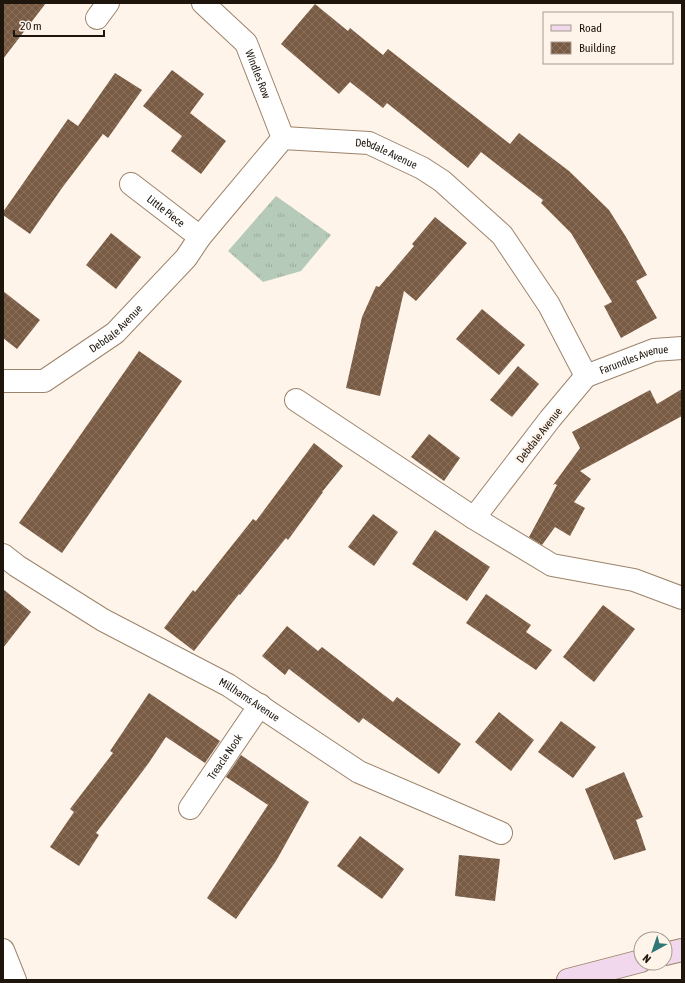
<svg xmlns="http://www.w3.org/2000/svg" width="685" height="983" viewBox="0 0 685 983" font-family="'Asap Condensed',sans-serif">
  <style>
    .grass { fill: url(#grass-tufts) }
    .building { fill: url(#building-cross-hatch) }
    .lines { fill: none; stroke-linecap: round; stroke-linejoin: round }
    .minor-casing { stroke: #9c846c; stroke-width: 24 }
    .tertiary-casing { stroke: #9c846c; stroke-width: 24 }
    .secondary-casing { stroke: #9c846c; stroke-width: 24 }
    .minor { stroke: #fff; stroke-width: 22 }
    .tertiary { stroke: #fff; stroke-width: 22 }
    .secondary { stroke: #f2d8ec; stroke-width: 22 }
    .labels { text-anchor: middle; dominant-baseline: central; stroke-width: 4; stroke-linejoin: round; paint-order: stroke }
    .street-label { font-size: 11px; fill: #1e150c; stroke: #fff4e9 }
  </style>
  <defs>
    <pattern id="grass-tufts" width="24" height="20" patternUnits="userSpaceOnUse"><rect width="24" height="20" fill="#b5cab8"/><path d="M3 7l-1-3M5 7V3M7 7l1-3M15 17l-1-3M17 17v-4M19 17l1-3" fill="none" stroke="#9bad9d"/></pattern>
    <pattern id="building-cross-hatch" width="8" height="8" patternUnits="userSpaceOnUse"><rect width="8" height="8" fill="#795b43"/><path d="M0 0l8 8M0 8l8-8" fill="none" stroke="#8a7260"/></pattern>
  </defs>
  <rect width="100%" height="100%" fill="#fff4e9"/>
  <!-- grass -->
  <polygon class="grass" points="276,196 331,235 301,271 263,282 228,251"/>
  <!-- building -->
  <g class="building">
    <polygon points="3,3 46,3 3,59"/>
    <polygon points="315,4 348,31 350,28 383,55 388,49 510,144 519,133 569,171 609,210 626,237 647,275 636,281 657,318 621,338 604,306 612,302 571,233 541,203 543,200 481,152 468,168 387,103 383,108 350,82 339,94 281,44"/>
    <polygon points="172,70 204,94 190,113 226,141 201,174 171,151 182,136 143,106"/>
    <polygon points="115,73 142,90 108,138 103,134 62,188 30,234 3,215 3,212 68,119 78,126"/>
    <polygon points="435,217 467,243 416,301 404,291 380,396 346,388 362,317 376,286 379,287 414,246 412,244"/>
    <polygon points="111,233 141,257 116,289 86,265"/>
    <polygon points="3,291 40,320 17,349 3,338"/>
    <polygon points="482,309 525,345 499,375 456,339"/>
    <polygon points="139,351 182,381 62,553 19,523"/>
    <polygon points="518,366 539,384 512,417 490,400"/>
    <polygon points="682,389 682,416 580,471 591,479 574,502 585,508 570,536 555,527 542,545 529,537 557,485 555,484 553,485 580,448 572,432 650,390 657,404"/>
    <polygon points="429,434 460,458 444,481 411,457"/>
    <polygon points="314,443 343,466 322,492 323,492 288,540 286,538 240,595 239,594 194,651 164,628 193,590 195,592 253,519 256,521"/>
    <polygon points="373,514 398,532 374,566 348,547"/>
    <polygon points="435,530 490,567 467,601 412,564"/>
    <polygon points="3,589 31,612 3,648"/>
    <polygon points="486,594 531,625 526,632 552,650 536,670 466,623"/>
    <polygon points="603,605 635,629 594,682 563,657"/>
    <polygon points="287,626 318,651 322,647 393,702 397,697 461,744 439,774 363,718 359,723 289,669 285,675 262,656"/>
    <polygon points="149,693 220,741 205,763 166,737 148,764 96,833 99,835 79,866 50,847 74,812 70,809 113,753 110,751"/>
    <polygon points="499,712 534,740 511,771 475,742"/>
    <polygon points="561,721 596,747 573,778 538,752"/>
    <polygon points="241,755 309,802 276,861 236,919 207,898 268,805 226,777"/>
    <polygon points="624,772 643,817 636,820 646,850 614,860 585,789"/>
    <polygon points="360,836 404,869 382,899 337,866"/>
    <polygon points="459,855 500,859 495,901 455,896"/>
  </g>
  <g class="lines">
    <defs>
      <g id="minor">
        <path id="s1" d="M203,3L246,43L283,138"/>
        <polyline points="97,18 108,3"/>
        <path id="s2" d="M131,184L200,237"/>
        <path id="s3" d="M586,376L654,350L682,348"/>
        <path id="s4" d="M3,381H44L115,333L186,258L200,237L283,138L369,143L422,168L442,181L502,235L549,305L586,376L550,419L474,518L552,565L634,580L682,598"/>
        <polyline points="296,400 474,518"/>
        <path id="s5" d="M3,555L17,566L103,620L228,685L359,772L501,833"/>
        <path id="s6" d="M190,808L260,705"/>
      </g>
      <polyline id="tertiary" points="3,950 15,980"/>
      <g id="secondary">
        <polyline points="665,954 682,950"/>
        <polyline points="568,980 641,961"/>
      </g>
    </defs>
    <!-- minor casing -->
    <use href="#minor" class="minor-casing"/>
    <!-- tertiary casing -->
    <use href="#tertiary" class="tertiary-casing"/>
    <!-- secondary casing -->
    <use href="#secondary" class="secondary-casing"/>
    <!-- minor -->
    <use href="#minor" class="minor"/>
    <!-- tertiary -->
    <use href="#tertiary" class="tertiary"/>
    <!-- secondary -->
    <use href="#secondary" class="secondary"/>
  </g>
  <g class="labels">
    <!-- street labels -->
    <g class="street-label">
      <text stroke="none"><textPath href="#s1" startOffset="92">Windles Row</textPath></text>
      <text stroke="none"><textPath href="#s4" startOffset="490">Debdale Avenue</textPath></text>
      <text stroke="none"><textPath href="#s2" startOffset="44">Little Piece</textPath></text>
      <text stroke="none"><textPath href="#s4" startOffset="130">Debdale Avenue</textPath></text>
      <text stroke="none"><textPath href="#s3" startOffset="51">Farundles Avenue</textPath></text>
      <text transform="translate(539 435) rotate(-52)">Debdale Avenue</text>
      <text stroke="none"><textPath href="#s5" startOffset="286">Millhams Avenue</textPath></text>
      <text stroke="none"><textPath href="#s6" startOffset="62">Treacle Nook</textPath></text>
    </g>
  </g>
  <!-- border -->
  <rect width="685" height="983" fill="none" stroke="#1e150c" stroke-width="8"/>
  <!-- legend -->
  <rect x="543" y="12" width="130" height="52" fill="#fff4e9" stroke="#a59b91"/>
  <rect x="551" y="25" width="20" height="6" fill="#f2d8ec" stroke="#a59b91"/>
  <text x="579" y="32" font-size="12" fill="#1e150c">Road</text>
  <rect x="551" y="42" width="20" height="12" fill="url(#building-cross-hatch)" stroke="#a59b91"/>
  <text x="579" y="52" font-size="12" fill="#1e150c">Building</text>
  <!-- north arrow -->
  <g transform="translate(653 951) rotate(220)"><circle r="19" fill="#fff4e9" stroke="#a59b91"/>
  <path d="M0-3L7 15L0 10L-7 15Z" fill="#2f7875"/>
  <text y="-6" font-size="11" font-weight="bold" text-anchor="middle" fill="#1e150c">N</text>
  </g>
  <!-- scale -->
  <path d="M14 30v6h90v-6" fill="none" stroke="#1e150c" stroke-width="2"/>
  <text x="20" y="30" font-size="12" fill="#1e150c" stroke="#fff4e9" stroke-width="3" paint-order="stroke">20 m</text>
</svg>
